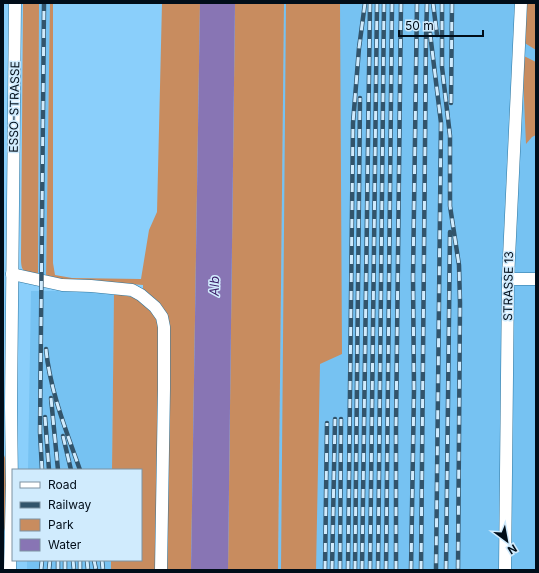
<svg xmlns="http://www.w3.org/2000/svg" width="539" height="573" viewBox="0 0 539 573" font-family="Inter,sans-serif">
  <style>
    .built { fill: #76c2f2 }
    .green { fill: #c88c5f }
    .water { fill: #8875b4 }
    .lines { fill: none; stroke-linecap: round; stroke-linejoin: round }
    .minor-casing { stroke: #2f759d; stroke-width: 13 }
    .minor { stroke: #fff; stroke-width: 12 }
    .rail-casing { stroke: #32546b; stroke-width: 4.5 }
    .rail { stroke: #d0ebfd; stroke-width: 3; stroke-dasharray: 9; stroke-linecap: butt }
    .labels { text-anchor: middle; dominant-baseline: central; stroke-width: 3; stroke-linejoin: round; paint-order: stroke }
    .street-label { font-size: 12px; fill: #000d19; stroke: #d0ebfd }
    .water-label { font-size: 13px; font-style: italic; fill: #3b1c68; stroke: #d0ebfd }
  </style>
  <rect width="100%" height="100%" fill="#8acffb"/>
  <!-- built -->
  <g class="built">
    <polygon points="39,3 50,3 46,278 38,275"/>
    <polygon points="284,3 536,3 536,570 278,570"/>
    <polygon points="31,291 114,291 112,470 28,470"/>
    <rect x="27" y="560" width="84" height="10"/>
  </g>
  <!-- green -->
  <g class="green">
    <path d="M23,3H39L38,275C23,272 21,272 21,257Z"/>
    <polygon points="50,3 53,3 53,263 55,275 72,278 141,279 149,230 157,212 162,3 200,3 191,570 165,570 167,324 143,291 143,285 46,278"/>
    <polygon points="235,3 284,3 278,570 228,570"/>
    <polygon points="286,3 340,3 342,354 320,364 316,570 281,570"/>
    <polygon points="525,3 536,3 536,50 523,42"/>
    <polygon points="522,55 536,62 536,135 532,137 526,144"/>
    <polygon points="114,291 127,296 140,298 159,317 158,570 111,570 111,560 141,560 141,470 112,470"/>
    <polygon points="3,453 6,460 9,515 3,535"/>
  </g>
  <!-- water -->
  <polygon class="water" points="200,3 235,3 228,570 191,570"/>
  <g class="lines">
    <defs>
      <g id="minor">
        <polyline points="12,274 62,285 91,286 132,290 141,295 155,307 162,317 164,327 164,389 161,570"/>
        <polyline points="508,279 536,279"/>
        <polyline points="10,570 12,485 11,407 15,3"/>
        <polyline points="505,570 508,279 521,3"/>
      </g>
    </defs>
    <!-- minor casing -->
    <use href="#minor" class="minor-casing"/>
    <!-- minor -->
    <use href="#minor" class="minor"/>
    <defs>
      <g id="rail">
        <polyline points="433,3 437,35"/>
        <polyline points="442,3 442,67 450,136 450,206 459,265 460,303 458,570"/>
        <polyline points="430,33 441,123 436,570"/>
        <polyline points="451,103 452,3"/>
        <path d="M46,349C50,391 66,430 80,470"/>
        <polyline points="51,398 58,470"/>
        <polyline points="45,417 49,470"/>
        <polyline points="63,436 71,470"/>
        <polyline points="42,470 40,432 44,3"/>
        <polyline points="73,560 74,570"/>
        <polyline points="80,560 80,570"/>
        <polyline points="87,560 88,570"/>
        <polyline points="94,560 96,570"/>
        <polyline points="102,560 103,570"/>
        <polyline points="41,570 42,560"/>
        <polyline points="49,570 50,560"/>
        <polyline points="58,570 58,560"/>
        <polyline points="65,570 65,560"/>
        <polyline points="325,570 327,423"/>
        <polyline points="332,570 335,419"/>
        <polyline points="340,570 341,419"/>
        <polyline points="348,570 353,123 359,48 365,3"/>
        <polyline points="355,570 360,98"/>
        <polyline points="362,570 370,3"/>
        <polyline points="370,570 377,3"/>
        <polyline points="378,570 384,3"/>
        <polyline points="386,570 392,3"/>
        <polyline points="396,570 396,426 401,3"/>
        <polyline points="411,570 414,390 413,277 417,3"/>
        <polyline points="421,570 426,39 427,3"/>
        <polyline points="446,570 450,232"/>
      </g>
    </defs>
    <!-- rail casing -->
    <use href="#rail" class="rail-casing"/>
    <!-- rail -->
    <use href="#rail" class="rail"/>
  </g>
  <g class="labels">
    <!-- street labels -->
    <g class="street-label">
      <text transform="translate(14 107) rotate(-89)">ESSO-STRASSE</text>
      <text transform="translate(508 286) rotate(-89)">STRASSE 13</text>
    </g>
    <!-- water labels -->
    <g class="water-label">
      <text transform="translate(214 286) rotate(-89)">Alb</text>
    </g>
  </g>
  <!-- border -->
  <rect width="539" height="573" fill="none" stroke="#000d19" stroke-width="8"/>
  <!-- legend -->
  <rect x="12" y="469" width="130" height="92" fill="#d0ebfd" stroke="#7d92a2"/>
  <rect x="20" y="482" width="20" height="6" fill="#ffffff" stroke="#7d92a2"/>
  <text x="48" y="489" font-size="12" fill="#000d19">Road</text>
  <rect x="20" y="502" width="20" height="6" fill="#32546b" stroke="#7d92a2"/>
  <text x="48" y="509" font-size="12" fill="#000d19">Railway</text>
  <rect x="20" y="519" width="20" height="12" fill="#c88c5f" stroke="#7d92a2"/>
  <text x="48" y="529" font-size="12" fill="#000d19">Park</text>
  <rect x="20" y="539" width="20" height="12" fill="#8875b4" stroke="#7d92a2"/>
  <text x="48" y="549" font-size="12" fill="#000d19">Water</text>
  <!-- north arrow -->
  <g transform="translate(507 541) rotate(148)" stroke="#d0ebfd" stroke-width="3" paint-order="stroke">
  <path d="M0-3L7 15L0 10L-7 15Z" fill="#000d19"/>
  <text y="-6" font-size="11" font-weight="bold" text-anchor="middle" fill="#000d19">N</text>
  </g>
  <!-- scale -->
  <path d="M399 30v6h84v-6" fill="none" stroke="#000d19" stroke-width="2"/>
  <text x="405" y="30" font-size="12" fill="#000d19" stroke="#d0ebfd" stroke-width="3" paint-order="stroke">50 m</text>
</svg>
